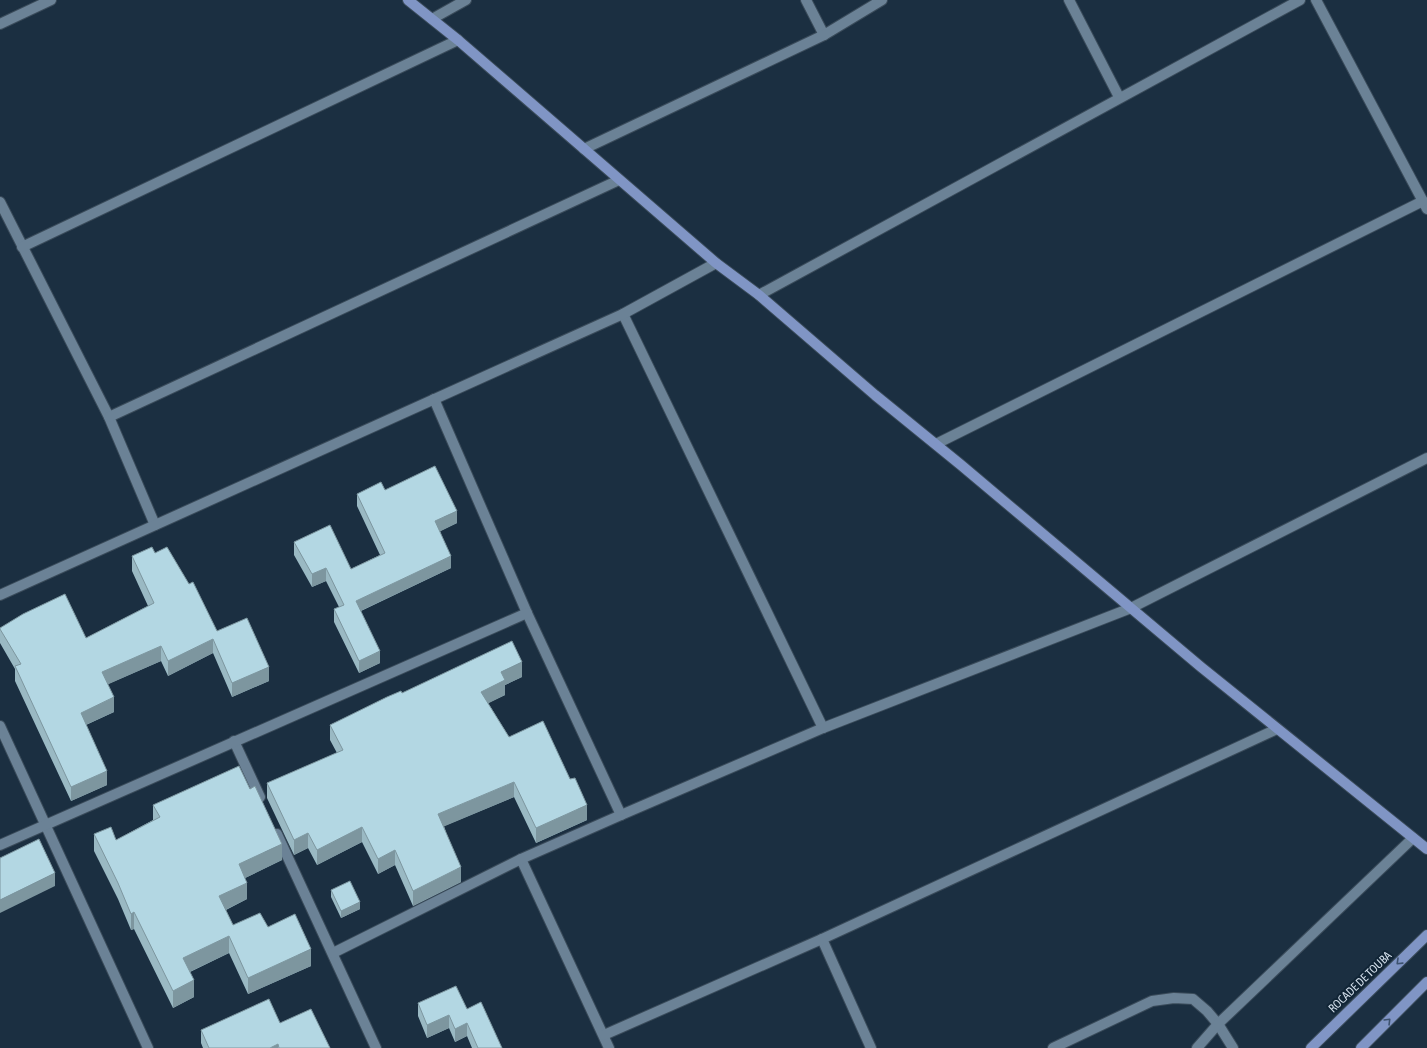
<svg xmlns="http://www.w3.org/2000/svg" width="1427" height="1048" viewBox="0 0 1427 1048" font-family="'Asap Condensed',sans-serif">
  <style>
    .lines { fill: none; stroke-linecap: round; stroke-linejoin: round }
    .street-casing { stroke: #3a4b5a; stroke-width: 12 }
    .primary-casing { stroke: #3a4b5a; stroke-width: 12 }
    .street { stroke: #6b8296; stroke-width: 10 }
    .primary { stroke: #8095c5; stroke-width: 10 }
    .wall { fill: #9ab9c3 }
    .shaded-wall { fill: #7d969f }
    .building { fill: #b3d7e3; stroke: #7d969f }
    .oneway { stroke: #3d526f }
    .labels { text-anchor: middle; dominant-baseline: central; stroke-width: 4; stroke-linejoin: round; paint-order: stroke }
    .street-label { font-size: 12px; fill: #d3dfeb; stroke: #112536 }
  </style>
  <rect width="100%" height="100%" fill="#1b2f41"/>
  <g class="lines">
    <defs>
      <g id="street">
        <polyline points="806,0 824,35"/>
        <polyline points="1069,0 1119,97"/>
        <polyline points="1316,0 1427,209"/>
        <polyline points="432,19 466,0"/>
        <polyline points="0,24 51,0"/>
        <polyline points="584,149 824,35 882,0"/>
        <polyline points="0,202 109,417 155,525"/>
        <polyline points="22,247 458,40"/>
        <polyline points="759,295 1300,0"/>
        <polyline points="623,314 823,728"/>
        <polyline points="434,399 527,613 621,815"/>
        <polyline points="109,417 619,180"/>
        <polyline points="936,444 1423,201"/>
        <polyline points="0,595 623,314 716,263"/>
        <polyline points="0,726 148,1048"/>
        <polyline points="234,741 260,797"/>
        <polyline points="277,834 376,1048"/>
        <polyline points="0,845 527,613"/>
        <polyline points="521,859 609,1048"/>
        <polyline points="822,939 871,1048"/>
        <polyline points="333,953 521,859 621,815 823,728 1131,608 1427,458"/>
        <polyline points="604,1035 822,939 1277,729"/>
        <polyline points="1053,1048 1152,1001 1174,998 1193,999 1207,1011 1218,1024 1233,1048"/>
        <polyline points="1197,1048 1218,1024 1413,838"/>
      </g>
      <g id="primary">
        <polyline points="408,0 458,40 716,263 759,295 875,395 961,465 1201,667 1427,849"/>
        <polyline points="1311,1048 1427,935"/>
        <polyline points="1361,1048 1427,982"/>
      </g>
    </defs>
    <!-- street casing -->
    <use href="#street" class="street-casing"/>
    <!-- primary casing -->
    <use href="#primary" class="primary-casing"/>
    <!-- street -->
    <use href="#street" class="street"/>
    <!-- primary -->
    <use href="#primary" class="primary"/>
  </g>
  <!-- wall -->
  <g class="wall">
    <polygon points="385,490 457,523 440,531 451,568 361,611 380,663 359,673 334,622 334,609 339,607 326,581 312,587 294,555 294,542 351,569 380,555 357,506 357,494"/>
    <polygon points="155,553 217,631 269,681 232,697 213,653 168,676 161,661 108,684 114,712 86,725 107,785 71,801 15,681 15,669 0,643 0,628 86,638 148,606 132,571 132,556"/>
    <polygon points="522,677 505,685 505,695 488,703 509,737 587,820 536,843 514,797 444,826 461,882 413,906 395,865 378,874 362,842 317,865 308,848 294,855 267,798 267,783 337,753 330,740 330,725 402,693"/>
    <polygon points="153,805 282,860 245,878 247,899 226,910 233,925 268,927 311,966 248,994 229,953 190,972 194,997 173,1008 134,929 131,930 118,899 94,851 94,834 116,840 153,820"/>
    <polygon points="331,890 360,909 341,918 331,897"/>
    <polygon points="418,1003 467,1009 502,1048 472,1048 467,1036 455,1042 449,1028 427,1038 418,1016"/>
    <polygon points="280,1023 330,1048 203,1048 201,1043 201,1030"/>
  </g>
  <!-- shaded-wall -->
  <g class="shaded-wall">
    <polygon points="457,511 457,523 435,534 435,521"/>
    <polygon points="451,556 451,568 356,613 356,601"/>
    <polygon points="326,568 326,581 312,587 312,574"/>
    <polygon points="213,639 213,653 168,676 168,661"/>
    <polygon points="161,646 161,661 102,687 102,672"/>
    <polygon points="380,651 380,663 359,673 359,661"/>
    <polygon points="522,662 522,677 505,685 505,695 481,707 481,692 501,672"/>
    <polygon points="269,667 269,681 232,697 232,683"/>
    <polygon points="114,697 114,712 81,727 81,713"/>
    <polygon points="107,771 107,785 71,801 71,787"/>
    <polygon points="514,782 514,797 438,829 438,814"/>
    <polygon points="587,805 587,820 536,843 536,828"/>
    <polygon points="362,827 362,842 317,865 317,850"/>
    <polygon points="308,833 308,848 294,855 294,840"/>
    <polygon points="282,844 282,860 239,881 239,864"/>
    <polygon points="395,850 395,865 378,874 378,859"/>
    <polygon points="461,867 461,882 413,906 413,891"/>
    <polygon points="55,873 55,886 0,913 0,900"/>
    <polygon points="247,883 247,899 219,913 219,896"/>
    <polygon points="360,902 360,909 341,918 341,911"/>
    <polygon points="134,912 134,929 131,930 131,914"/>
    <polygon points="229,936 229,953 183,975 183,958"/>
    <polygon points="311,949 311,966 248,994 248,978"/>
    <polygon points="194,980 194,997 173,1008 173,991"/>
    <polygon points="449,1015 449,1028 427,1038 427,1025"/>
    <polygon points="467,1023 467,1036 455,1042 455,1029"/>
    <polygon points="278,1044 278,1048 270,1048"/>
  </g>
  <!-- building -->
  <g class="building">
    <polygon points="435,466 457,511 435,521 451,556 356,601 380,651 359,661 334,609 344,605 326,568 312,574 294,542 330,525 351,569 385,553 357,494 381,482 385,490"/>
    <polygon points="152,547 155,553 167,547 189,584 193,582 217,631 247,618 269,667 232,683 213,639 168,661 161,646 102,672 114,697 81,713 107,771 71,787 15,666 21,664 0,629 0,628 23,614 65,594 86,638 154,603 132,556"/>
    <polygon points="512,641 522,662 501,672 505,680 481,692 509,737 543,721 570,779 575,778 587,805 536,828 514,782 438,814 461,867 413,891 395,850 378,859 362,827 317,850 308,833 294,840 267,783 343,750 330,725 387,697 401,691 402,693"/>
    <polygon points="239,766 250,789 255,786 282,844 239,864 247,883 219,896 233,925 260,913 268,927 295,914 311,949 248,978 229,936 183,958 194,980 173,991 134,912 131,914 118,883 94,834 111,827 116,840 160,817 153,805"/>
    <polygon points="39,839 55,873 0,900 0,858"/>
    <polygon points="350,881 360,902 341,911 331,890"/>
    <polygon points="456,986 467,1009 481,1002 502,1048 478,1048 467,1023 455,1029 449,1015 427,1025 418,1003"/>
    <polygon points="269,999 280,1023 311,1009 330,1048 279,1048 278,1044 270,1048 209,1048 201,1030"/>
  </g>
  <!-- one-way arrows -->
  <defs><path id="oneway-chevron" d="M-2-3.5L2.5 0L-2 3.5" fill="none" stroke-width="1.6" stroke-linecap="round" stroke-linejoin="round"/></defs>
  <g class="oneway">
    <use href="#oneway-chevron" transform="translate(1399 962) rotate(136)"/>
    <use href="#oneway-chevron" transform="translate(1388 1021) rotate(-45)"/>
  </g>
  <g class="labels">
    <!-- street labels -->
    <g class="street-label">
      <text transform="translate(1360 982) rotate(-44)">ROCADE DE TOUBA</text>
    </g>
  </g>
</svg>
